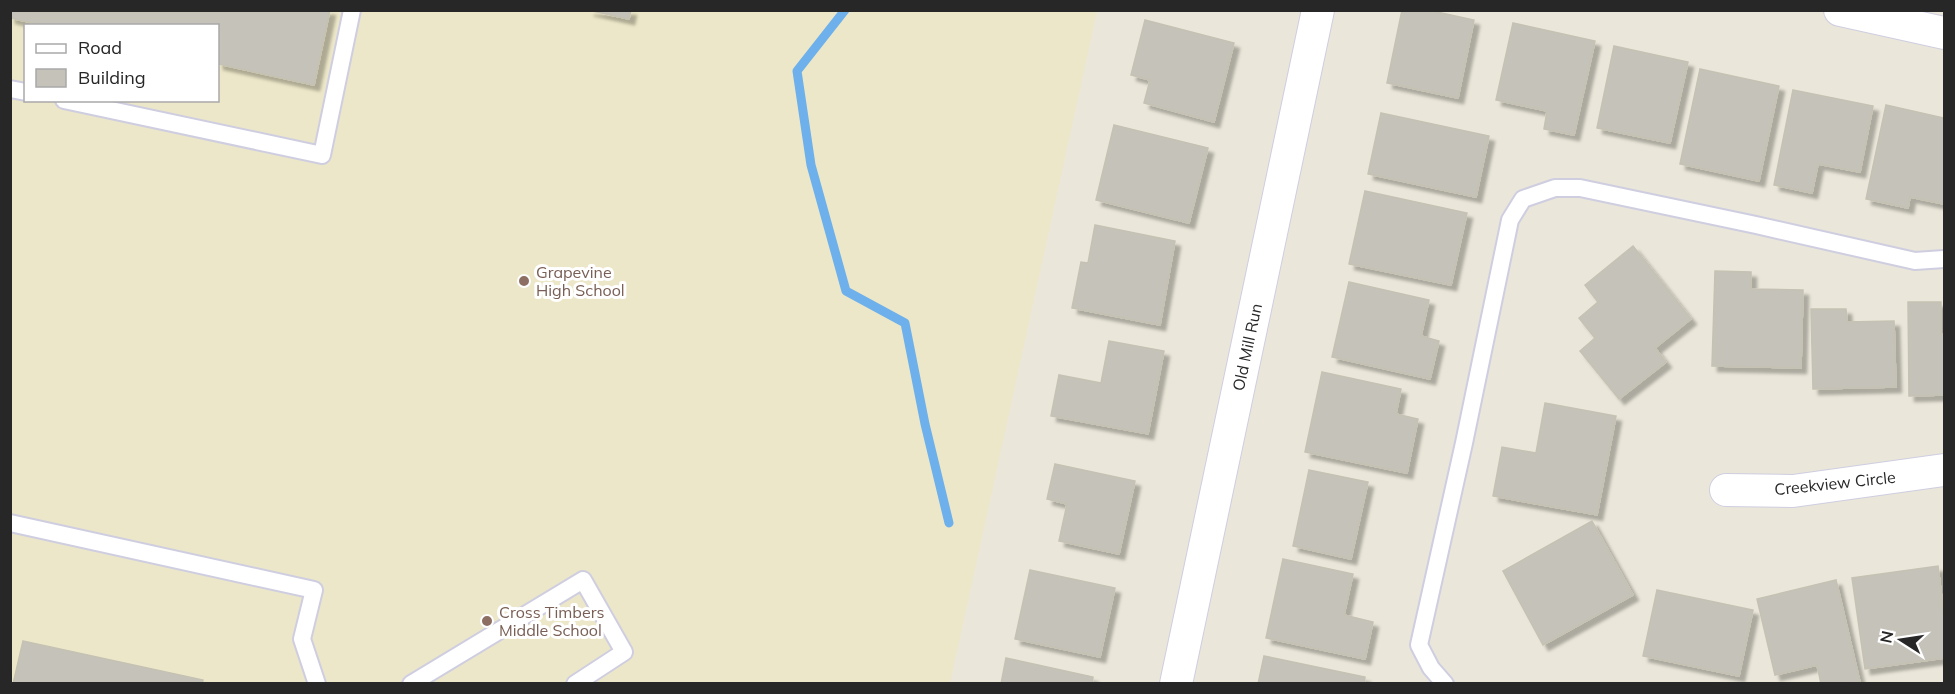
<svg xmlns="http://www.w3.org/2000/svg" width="1955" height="694" viewBox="0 0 1955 694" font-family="Mulish,sans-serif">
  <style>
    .education { fill: #ece7c8; fill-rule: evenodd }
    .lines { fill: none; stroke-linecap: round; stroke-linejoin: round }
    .stream { stroke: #6db0eb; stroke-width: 9 }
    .building { fill: #c5c2b9; stroke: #c5c2b3; stroke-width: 1.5; filter: url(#shadow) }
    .lane-casing { stroke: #cfcee1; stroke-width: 20 }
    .street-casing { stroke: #cfcee1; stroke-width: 34 }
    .lane { stroke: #fff; stroke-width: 16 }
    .street { stroke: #fff; stroke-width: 32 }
    .education-dot { fill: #8d6e63; stroke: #fff; stroke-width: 2 }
    .labels { text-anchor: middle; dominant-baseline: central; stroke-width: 6; stroke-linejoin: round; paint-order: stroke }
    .education-label { font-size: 16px; fill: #785e54; stroke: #fff; text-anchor: start }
    .street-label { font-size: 16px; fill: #272727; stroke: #fff }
  </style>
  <defs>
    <filter id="shadow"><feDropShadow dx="5.5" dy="5.5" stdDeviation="1.5" flood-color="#0004"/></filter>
  </defs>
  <rect width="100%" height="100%" fill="#eae6d9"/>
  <!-- education -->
  <path class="education" d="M10,11H1097L950,683H11ZM26,26H218V100H26Z"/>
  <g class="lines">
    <!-- stream -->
    <polyline class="stream" points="845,10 797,71 811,165 846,291 905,323 925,424 949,523"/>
  </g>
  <!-- building -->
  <g class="building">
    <polygon points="10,10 330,10 314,85 218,64 218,26 46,26 10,18"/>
    <polygon points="588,10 631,10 629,19"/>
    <polygon points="1402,10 1428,10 1474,20 1458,98 1387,83"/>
    <polygon points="1145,20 1234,43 1214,122 1144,103 1150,80 1131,75"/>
    <polygon points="1513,23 1595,41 1574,135 1544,129 1547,111 1496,100"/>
    <polygon points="1614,46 1688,62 1670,143 1597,128"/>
    <polygon points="1700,69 1779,86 1759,181 1680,164"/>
    <polygon points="1793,90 1873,106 1860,172 1818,164 1812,193 1774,185"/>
    <polygon points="1886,105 1944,118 1944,204 1910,197 1908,208 1866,199"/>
    <polygon points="1381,113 1489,136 1476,197 1368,174"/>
    <polygon points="1114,125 1208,148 1189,223 1096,200"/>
    <polygon points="1365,191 1467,213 1451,285 1349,264"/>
    <polygon points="1095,225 1175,241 1160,325 1072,308 1081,262 1088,263"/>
    <polygon points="1633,246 1691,319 1655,348 1666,362 1619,399 1580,351 1595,338 1579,318 1598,302 1585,285"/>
    <polygon points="1715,271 1751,272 1751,289 1803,290 1801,368 1712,366"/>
    <polygon points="1349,282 1429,300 1421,336 1439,341 1430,379 1332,357"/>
    <polygon points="1908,302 1941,302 1941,334 1944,334 1944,395 1909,396"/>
    <polygon points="1811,309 1846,309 1847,322 1894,321 1896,387 1813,389"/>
    <polygon points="1109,341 1164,351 1148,434 1051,416 1059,375 1101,383"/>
    <polygon points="1322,372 1401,389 1396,414 1418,419 1407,473 1305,452"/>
    <polygon points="1545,403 1616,416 1597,515 1493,496 1502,447 1536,453"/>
    <polygon points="1055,464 1135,481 1119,554 1059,541 1067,504 1047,499"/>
    <polygon points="1309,470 1368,482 1351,559 1293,546"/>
    <polygon points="1592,521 1633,595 1543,645 1503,571"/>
    <polygon points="1283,559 1353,574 1344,615 1373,622 1365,659 1266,638"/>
    <polygon points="1938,566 1944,616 1944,658 1865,669 1852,578"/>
    <polygon points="1030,570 1115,588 1100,657 1015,639"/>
    <polygon points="1836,580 1860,682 1821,684 1817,665 1775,675 1757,599"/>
    <polygon points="1657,590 1753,610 1739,676 1643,656"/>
    <polygon points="23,641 203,680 202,684 13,684"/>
    <polygon points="1264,656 1365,677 1364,684 1258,684"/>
    <polygon points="1006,658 1093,677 1092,684 1001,684"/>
  </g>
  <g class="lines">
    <defs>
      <g id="lane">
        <polyline points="10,89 26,92"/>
        <polyline points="64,100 322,155 352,10"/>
        <polyline points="10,523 314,590 302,639 317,684"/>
        <polyline points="411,684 583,580 624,652 575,684"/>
        <polyline points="1445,684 1431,668 1419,645 1464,443 1510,220 1523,199 1555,188 1580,188 1756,225 1915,261 1944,259"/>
      </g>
      <g id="street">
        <polyline points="1840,10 1944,33"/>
        <polyline points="1726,490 1793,491 1944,470"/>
        <polyline points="1176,684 1318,10"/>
      </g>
    </defs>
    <!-- lane casing -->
    <use href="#lane" class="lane-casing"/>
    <!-- street casing -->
    <use href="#street" class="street-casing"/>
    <!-- lane -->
    <use href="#lane" class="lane"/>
    <!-- street -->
    <use href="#street" class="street"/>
  </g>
  <!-- markers -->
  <g class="education-dot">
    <circle cx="524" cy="281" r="6"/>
    <circle cx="487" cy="621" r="6"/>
  </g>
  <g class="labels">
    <!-- education labels -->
    <g class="education-label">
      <text x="536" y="272">Grapevine<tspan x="536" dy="18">High School</tspan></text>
      <text x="499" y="612">Cross Timbers<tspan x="499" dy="18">Middle School</tspan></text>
    </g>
    <!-- street labels -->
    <g class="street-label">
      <text transform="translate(1247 347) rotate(-78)">Old Mill Run</text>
      <text transform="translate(1835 483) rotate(-6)">Creekview Circle</text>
    </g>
  </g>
  <!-- border -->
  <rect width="1955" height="694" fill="none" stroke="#272727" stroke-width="24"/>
  <!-- legend -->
  <rect x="24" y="24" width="195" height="78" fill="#ffffff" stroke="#a9a9a9" stroke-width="1.5"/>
  <rect x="36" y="44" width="30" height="9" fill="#ffffff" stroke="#a9a9a9" stroke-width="1.5"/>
  <text x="78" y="54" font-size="18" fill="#272727">Road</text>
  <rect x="36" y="69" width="30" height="18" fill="#c5c2b9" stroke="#a9a9a9" stroke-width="1.5"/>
  <text x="78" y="84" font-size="18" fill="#272727">Building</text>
  <!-- north arrow -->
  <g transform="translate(1901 640) rotate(282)" stroke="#ffffff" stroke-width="4.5" paint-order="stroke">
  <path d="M0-4.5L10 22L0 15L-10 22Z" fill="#272727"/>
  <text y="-9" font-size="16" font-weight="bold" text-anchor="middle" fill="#272727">N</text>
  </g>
</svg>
